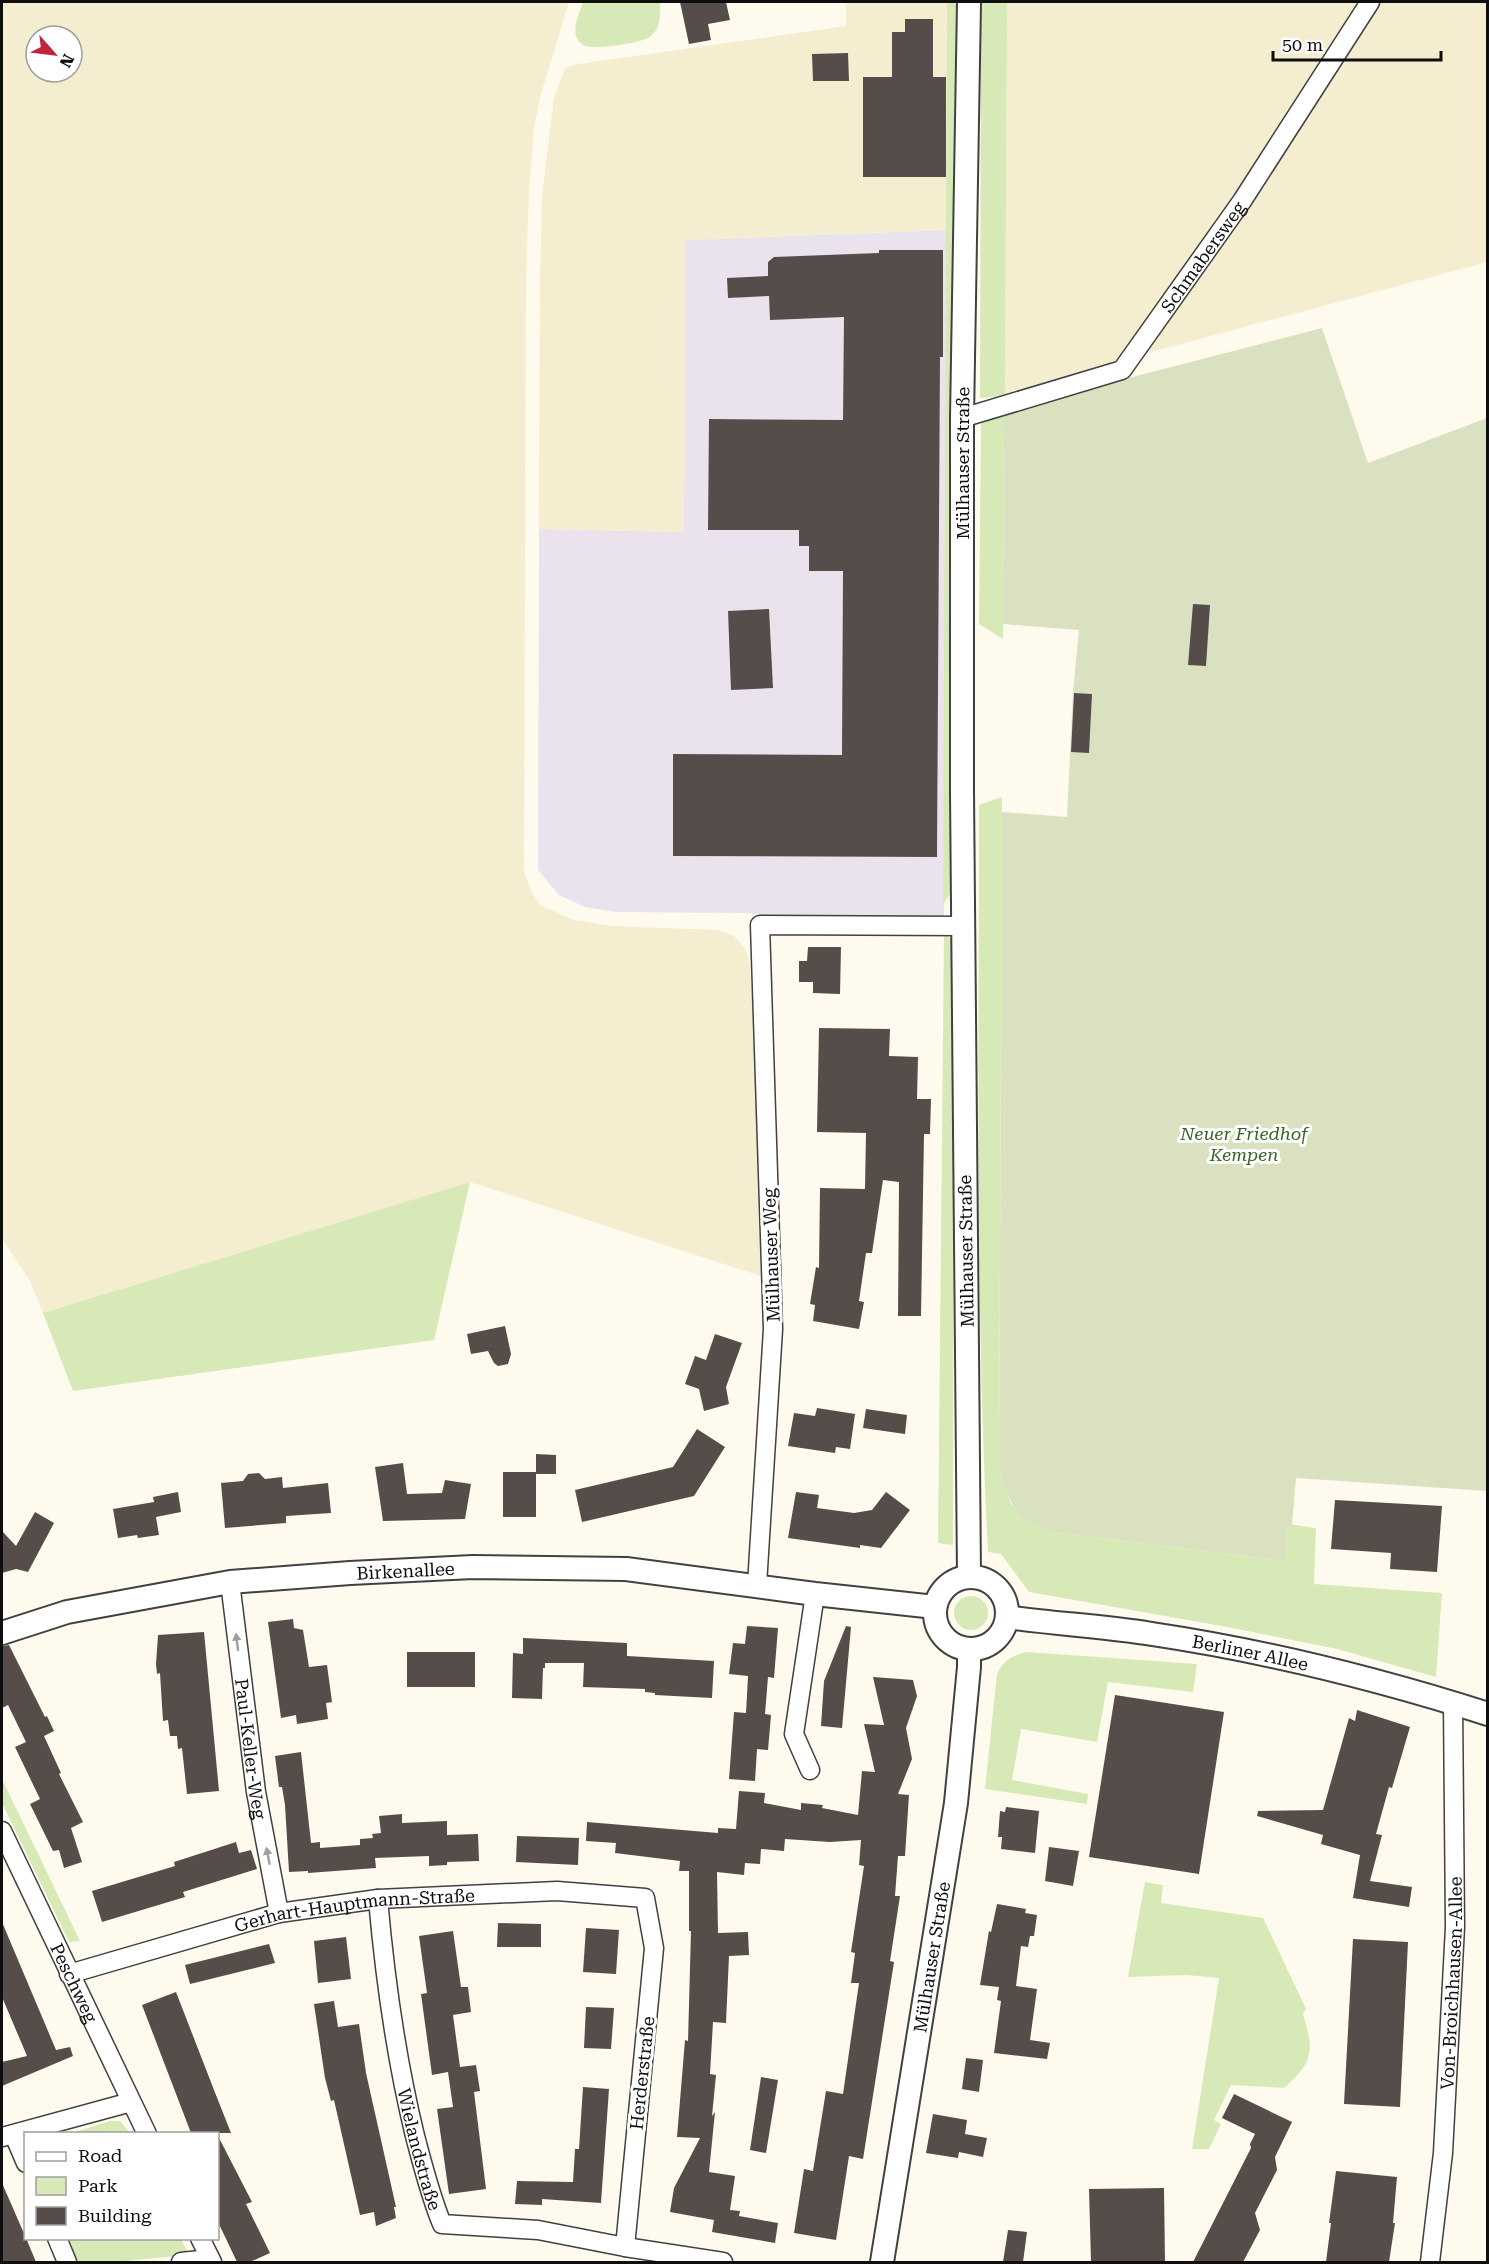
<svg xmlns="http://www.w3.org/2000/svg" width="1489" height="2264" viewBox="0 0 1489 2264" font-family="'Roboto Serif',serif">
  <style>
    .industrial { fill: #eae2ec }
    .farmland { fill: #f5edcf; fill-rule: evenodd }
    .green { fill: #d8e9b8 }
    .cemetery { fill: #dae1c0 }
    .building { fill: #564d4a }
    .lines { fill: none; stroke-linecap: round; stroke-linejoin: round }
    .minor-casing { stroke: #414141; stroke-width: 21 }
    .tertiary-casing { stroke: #414141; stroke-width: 26 }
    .minor { stroke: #fff; stroke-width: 18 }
    .tertiary { stroke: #fff; stroke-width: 22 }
    .oneway { fill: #9f9f9f }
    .labels { text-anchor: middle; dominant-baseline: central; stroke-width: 6; stroke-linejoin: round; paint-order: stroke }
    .street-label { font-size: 18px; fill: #0e0e0e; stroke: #fff }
    .park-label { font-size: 18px; font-style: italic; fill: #35661e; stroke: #fff }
  </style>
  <rect width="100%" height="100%" fill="#fffaee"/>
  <!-- industrial -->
  <polygon class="industrial" points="946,230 944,921 772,917 748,913 614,912 585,907 559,895 538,870 539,529 684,532 685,240"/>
  <!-- farmland -->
  <g class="farmland">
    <path d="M2,2H569L541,94L534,127L529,191L526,276L524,872L531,891L540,905L574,920L611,926L718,930L734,936L746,950L750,967L761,1153L764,1277L470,1182L43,1313L30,1281L2,1238ZM36,36H72V72H36Z"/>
    <polygon points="846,2 947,2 946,230 685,240 684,532 539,529 540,278 542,195 554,98 565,68 578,64 846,26"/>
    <polygon points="1007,2 1363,2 1299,101 1115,367 1005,396"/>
    <polygon points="1375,2 1487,2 1487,262 1140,355"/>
  </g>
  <!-- green -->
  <g class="green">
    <path d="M583,2H660C660,15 662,26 651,36C643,43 593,51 583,45C581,43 578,41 577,38C572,27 580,12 583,2Z"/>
    <polygon points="947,2 958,2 953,890 943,904"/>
    <polygon points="981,2 1007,2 1005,396 980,398"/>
    <polygon points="1004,410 1003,639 979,624 981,424 987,415"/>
    <path d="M1002,797L999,1469L1011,1504L1052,1532L1284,1561L1288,1524L1316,1528L1314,1584L1442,1593L1436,1677L1337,1649L1222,1626L1029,1592L1001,1554L988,1552C975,1303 979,1054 979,805Z"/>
    <polygon points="944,933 954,943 953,1545 938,1543"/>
    <polygon points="470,1182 434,1340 73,1391 43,1313"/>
    <circle cx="971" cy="1613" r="17"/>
    <path d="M1027,1652L1197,1664L1193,1692L1108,1682L1097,1742L1021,1729L1012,1780L1088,1794L1087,1804L985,1789L997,1674C1004,1660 1011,1656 1027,1652Z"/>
    <polygon points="2,1779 80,1941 69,1942 2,1803"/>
    <path d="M1145,1882L1163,1885L1161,1903L1263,1918L1306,2009L1303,2014C1314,2050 1314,2062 1284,2088L1231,2085L1214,2120L1221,2124L1209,2149H1192L1219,1978L1187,1975L1128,1977Z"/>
    <polygon points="110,2121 120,2121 130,2133 72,2133"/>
    <polygon points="67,2239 181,2239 189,2255 115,2262 77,2262"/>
  </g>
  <!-- cemetery -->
  <path class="cemetery" d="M1322,328L1368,463L1487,418V1491L1296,1478L1292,1525H1288L1285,1561L1052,1532C1013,1515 1012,1508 999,1469L1002,812L1067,817L1073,692L1079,630L1003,624L1004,410Z"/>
  <!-- building -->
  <g class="building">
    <polygon points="680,2 726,2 730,20 708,24 711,40 689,44"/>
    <polygon points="905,19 933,19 933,77 946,77 946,177 863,177 863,77 892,77 892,32 905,32"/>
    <polygon points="848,53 849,81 813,81 812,54"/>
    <polygon points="879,250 943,250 943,357 940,357 937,857 673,856 673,754 842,755 843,571 809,571 809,546 799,546 799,530 708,530 709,419 843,420 844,317 770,320 769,296 728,298 727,278 768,276 768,262 774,257 879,253"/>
    <polygon points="1193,604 1210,605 1206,666 1188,665"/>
    <polygon points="769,609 773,688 731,690 728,611"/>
    <polygon points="1074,693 1092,694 1089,753 1071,752"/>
    <polygon points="808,947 841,947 840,994 813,993 813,982 799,982 799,961 807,961"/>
    <polygon points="819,1028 890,1029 889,1056 918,1057 917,1099 931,1099 930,1134 924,1134 921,1316 898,1316 899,1182 883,1180 872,1253 866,1253 859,1301 864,1302 859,1329 813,1321 815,1305 810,1304 816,1267 819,1268 820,1188 865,1189 866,1133 817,1132"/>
    <polygon points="505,1326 511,1354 508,1364 498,1366 494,1363 488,1351 471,1354 467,1334"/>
    <polygon points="715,1334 742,1343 726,1387 729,1404 704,1411 699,1389 685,1384 695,1356 706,1360"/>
    <polygon points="817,1408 855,1414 850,1449 836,1447 835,1453 788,1446 794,1413 815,1416"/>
    <polygon points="866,1409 907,1415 905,1434 863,1428"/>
    <polygon points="697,1429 725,1447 694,1496 582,1522 575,1490 673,1467"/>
    <polygon points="536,1454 556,1455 556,1474 536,1474"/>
    <polygon points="403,1463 407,1494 442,1493 445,1480 471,1484 465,1519 383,1521 375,1467"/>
    <rect x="503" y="1472" width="33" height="45"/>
    <polygon points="259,1473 265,1479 282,1477 283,1488 328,1483 331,1513 286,1516 286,1523 225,1528 221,1483 243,1481 248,1474"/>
    <polygon points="178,1492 181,1512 156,1517 159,1535 138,1538 137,1535 118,1538 113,1509 154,1502 153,1497"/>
    <polygon points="796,1492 819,1495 817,1508 854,1513 872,1510 886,1492 910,1510 881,1548 860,1545 860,1548 788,1538"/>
    <polygon points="1335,1500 1442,1506 1437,1572 1390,1569 1391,1553 1331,1549"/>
    <polygon points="35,1512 54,1523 28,1572 16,1569 2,1573 2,1531 16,1546"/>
    <polygon points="293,1619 294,1628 303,1630 309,1667 327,1665 332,1702 326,1703 328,1719 297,1724 296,1715 281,1718 268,1622"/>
    <polygon points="747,1626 778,1628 774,1678 768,1677 765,1714 771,1715 768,1750 757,1749 755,1781 729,1779 734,1712 746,1713 748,1676 729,1674 733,1643 745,1644"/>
    <polygon points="846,1626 851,1627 842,1728 821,1726 824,1681"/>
    <polygon points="204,1632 219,1791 187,1794 182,1748 178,1749 177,1736 170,1736 168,1720 163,1721 160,1673 157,1674 156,1664 158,1635"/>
    <polygon points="523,1638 627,1643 627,1656 714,1661 712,1698 655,1695 655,1693 645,1692 645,1689 583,1687 584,1663 545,1663 545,1668 543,1668 542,1699 512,1698 513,1653 523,1654"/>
    <polygon points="9,1645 45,1717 47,1716 54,1731 44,1736 61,1773 59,1774 83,1822 71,1828 82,1862 64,1868 59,1850 53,1851 30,1804 40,1799 15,1747 26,1742 8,1705 2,1708 2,1646"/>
    <rect x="407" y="1652" width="68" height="35"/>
    <polygon points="873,1677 913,1680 917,1696 906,1728 912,1759 898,1794 909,1795 905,1856 898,1856 895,1896 900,1896 890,1961 894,1962 863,2159 849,2156 836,2240 794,2233 804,2169 813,2171 826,2091 843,2094 859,1983 851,1983 855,1953 851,1952 864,1866 859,1865 861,1840 830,1842 785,1839 784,1851 761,1849 760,1864 745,1863 744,1875 717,1872 718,1933 748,1932 749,1955 729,1956 726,2023 713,2022 710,2074 716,2075 712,2116 715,2112 709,2172 735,2176 730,2210 740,2211 739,2216 778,2223 775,2243 712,2232 714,2220 670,2212 674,2188 700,2138 677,2137 685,2040 688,2041 691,1931 689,1931 689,1871 679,1871 680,1861 615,1853 616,1843 586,1841 587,1822 718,1833 718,1828 736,1829 739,1791 765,1793 764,1803 801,1810 801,1803 823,1805 822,1808 858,1815 862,1771 875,1772 864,1724 884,1725"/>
    <polygon points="1115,1695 1224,1712 1199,1874 1089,1857"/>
    <polygon points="1357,1710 1410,1727 1392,1788 1389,1787 1376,1834 1382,1835 1370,1881 1412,1887 1409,1907 1353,1898 1360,1855 1321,1844 1323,1835 1257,1816 1258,1811 1323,1810 1349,1718 1355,1721"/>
    <polygon points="301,1752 311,1843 320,1842 320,1848 360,1845 360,1839 373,1838 372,1834 381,1833 379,1816 402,1814 402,1823 447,1821 447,1835 478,1834 479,1861 447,1862 447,1865 429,1866 429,1856 375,1858 376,1868 308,1873 308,1871 289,1872 285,1805 282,1787 279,1787 275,1756"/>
    <polygon points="1006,1807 1039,1811 1035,1853 1001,1849 1002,1837 998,1837 1000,1811 1005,1812"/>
    <polygon points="517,1836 579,1838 578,1865 516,1862"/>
    <polygon points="236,1842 239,1853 251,1850 257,1869 183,1892 185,1897 102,1922 92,1891 175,1866 174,1862"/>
    <polygon points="1049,1847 1079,1851 1073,1886 1045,1881"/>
    <polygon points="997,1904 1026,1909 1025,1913 1037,1915 1034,1936 1030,1936 1028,1947 1021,1946 1016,1986 1037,1989 1030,2040 1050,2043 1047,2059 994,2053 1001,2001 997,2000 999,1987 980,1985 989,1931 991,1932"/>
    <polygon points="2,1922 56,2050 70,2047 73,2056 2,2086 2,2062 27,2056 2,1997"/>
    <polygon points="498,1923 541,1924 541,1947 497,1947"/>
    <polygon points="586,1928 619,1930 616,1974 583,1972"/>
    <polygon points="453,1931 461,1987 468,1987 471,2012 453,2015 460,2067 476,2065 480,2091 474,2092 486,2189 449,2194 437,2109 453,2107 448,2072 432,2075 421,1994 427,1993 419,1936"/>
    <polygon points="346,1937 351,1979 318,1983 314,1941"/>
    <polygon points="1353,1939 1408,1942 1400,2107 1344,2104"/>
    <polygon points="269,1944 275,1963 190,1984 185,1965"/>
    <polygon points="176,1992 214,2090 231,2133 191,2133 142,2005"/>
    <polygon points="334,2001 338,2027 359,2024 366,2073 396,2207 394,2207 396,2218 376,2226 374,2212 360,2215 334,2100 331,2101 325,2078 314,2004"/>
    <polygon points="586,2007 614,2008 611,2049 584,2048"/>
    <polygon points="966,2058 983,2060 979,2092 962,2089"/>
    <polygon points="761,2077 778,2080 766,2153 750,2150"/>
    <polygon points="583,2087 609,2089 601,2203 542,2199 542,2205 515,2204 517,2181 573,2182 575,2149 579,2149"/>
    <polygon points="1234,2094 1292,2122 1275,2157 1277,2170 1255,2213 1260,2230 1243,2262 1193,2262 1251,2148 1250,2144 1255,2134 1222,2118"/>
    <polygon points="933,2114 967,2120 965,2134 987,2138 983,2157 959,2152 958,2158 926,2153"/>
    <polygon points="218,2136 252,2202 246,2204 270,2253 250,2262 237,2262 218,2222"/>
    <polygon points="1336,2171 1397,2177 1393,2223 1395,2223 1389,2262 1326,2262 1331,2223 1329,2223"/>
    <polygon points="2,2183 26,2238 36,2262 2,2262"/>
    <polygon points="1164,2188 1165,2262 1091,2262 1089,2189"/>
    <polygon points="1008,2230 1027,2232 1023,2262 1003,2262"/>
  </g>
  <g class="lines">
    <defs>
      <g id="minor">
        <path id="s1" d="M962,418L1122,370L1242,201L1370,2"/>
        <path id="s2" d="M230,1582L256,1792L279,1913"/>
        <polyline points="757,1585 773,1329 760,925 963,926"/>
        <polyline points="810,1770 794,1734 815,1594"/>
        <path id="s3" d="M2,1831L147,2134"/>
        <path id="s4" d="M378,1899C385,1979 396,2058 415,2136C423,2166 430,2195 442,2224L538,2230L625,2247L723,2262"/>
        <path id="s5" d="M69,1974L279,1913L378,1899L557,1891L645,1898L654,1948L625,2247"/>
        <polyline points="14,2135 26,2163"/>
        <polyline points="2,2137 131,2102"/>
        <polyline points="57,2238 67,2262"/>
        <polyline points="200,2238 212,2262"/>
        <polyline points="181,2262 210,2259"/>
        <path id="s6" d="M1430,2262L1443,2153L1455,1927L1453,1703"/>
      </g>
      <g id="tertiary">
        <path id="s7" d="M969,1576L962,792V418L969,2"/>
        <circle cx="971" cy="1613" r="36"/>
        <path id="s8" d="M1007,1617C1055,1624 1104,1626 1152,1634C1266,1651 1378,1679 1488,1714"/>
        <path id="s9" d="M2,1633L67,1612L230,1582L350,1573L473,1567L626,1569L815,1594L935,1607"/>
        <path id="s10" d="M882,2262L956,1803L969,1667V1649"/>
      </g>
    </defs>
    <!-- minor casing -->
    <use href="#minor" class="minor-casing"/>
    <!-- tertiary casing -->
    <use href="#tertiary" class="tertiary-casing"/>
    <!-- minor -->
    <use href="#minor" class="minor"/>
    <!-- tertiary -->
    <use href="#tertiary" class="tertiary"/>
  </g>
  <!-- one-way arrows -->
  <defs><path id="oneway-solid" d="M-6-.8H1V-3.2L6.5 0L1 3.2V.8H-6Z" transform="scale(1.5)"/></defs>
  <g class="oneway">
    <use href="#oneway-solid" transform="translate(237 1642) rotate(-97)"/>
    <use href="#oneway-solid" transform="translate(268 1856) rotate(-101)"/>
  </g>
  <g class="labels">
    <!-- street labels -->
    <g class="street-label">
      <text stroke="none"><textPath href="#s1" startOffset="306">Schmabersweg</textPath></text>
      <text stroke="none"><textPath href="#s7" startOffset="1113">Mülhauser Straße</textPath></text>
      <text transform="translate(966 1251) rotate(-91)">Mülhauser Straße</text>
      <text transform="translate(771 1255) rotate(-92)">Mülhauser Weg</text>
      <text stroke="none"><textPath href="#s9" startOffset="410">Birkenallee</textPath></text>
      <text stroke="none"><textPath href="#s8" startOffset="246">Berliner Allee</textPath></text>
      <text stroke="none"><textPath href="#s2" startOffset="168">Paul-Keller-Weg</textPath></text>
      <text stroke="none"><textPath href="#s5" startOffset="294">Gerhart-Hauptmann-Straße</textPath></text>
      <text stroke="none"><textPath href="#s10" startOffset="309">Mülhauser Straße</textPath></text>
      <text stroke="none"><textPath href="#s3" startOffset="168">Peschweg</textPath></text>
      <text stroke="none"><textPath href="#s6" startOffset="280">Von-Broichhausen-Allee</textPath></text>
      <text transform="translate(642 2073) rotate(-84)">Herderstraße</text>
      <text stroke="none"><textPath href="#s4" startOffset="254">Wielandstraße</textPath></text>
    </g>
    <!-- park labels -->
    <g class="park-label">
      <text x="1244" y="1133">Neuer Friedhof<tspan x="1244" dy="21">Kempen</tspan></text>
    </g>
  </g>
  <!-- border -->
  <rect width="1489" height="2264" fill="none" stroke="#0e0e0e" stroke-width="6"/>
  <!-- legend -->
  <rect x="24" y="2132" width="195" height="108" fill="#ffffff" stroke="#9f9f9f" stroke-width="1.5"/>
  <rect x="36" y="2152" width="30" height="9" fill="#ffffff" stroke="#9f9f9f" stroke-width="1.5"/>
  <text x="78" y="2162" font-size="18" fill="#0e0e0e">Road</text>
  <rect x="36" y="2177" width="30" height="18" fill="#d8e9b8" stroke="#9f9f9f" stroke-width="1.5"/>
  <text x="78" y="2192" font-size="18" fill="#0e0e0e">Park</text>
  <rect x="36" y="2207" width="30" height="18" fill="#564d4a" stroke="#9f9f9f" stroke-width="1.5"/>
  <text x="78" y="2222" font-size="18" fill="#0e0e0e">Building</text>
  <!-- north arrow -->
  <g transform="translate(54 54) rotate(118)"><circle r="28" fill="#ffffff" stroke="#9f9f9f" stroke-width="1.5"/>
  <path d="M0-4.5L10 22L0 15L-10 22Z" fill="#be253f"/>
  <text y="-9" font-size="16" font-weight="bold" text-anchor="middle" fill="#0e0e0e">N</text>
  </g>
  <!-- scale -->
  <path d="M1273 51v9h168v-9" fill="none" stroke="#0e0e0e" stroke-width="3"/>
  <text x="1282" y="51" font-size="18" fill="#0e0e0e" stroke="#ffffff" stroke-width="4.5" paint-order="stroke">50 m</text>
</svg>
